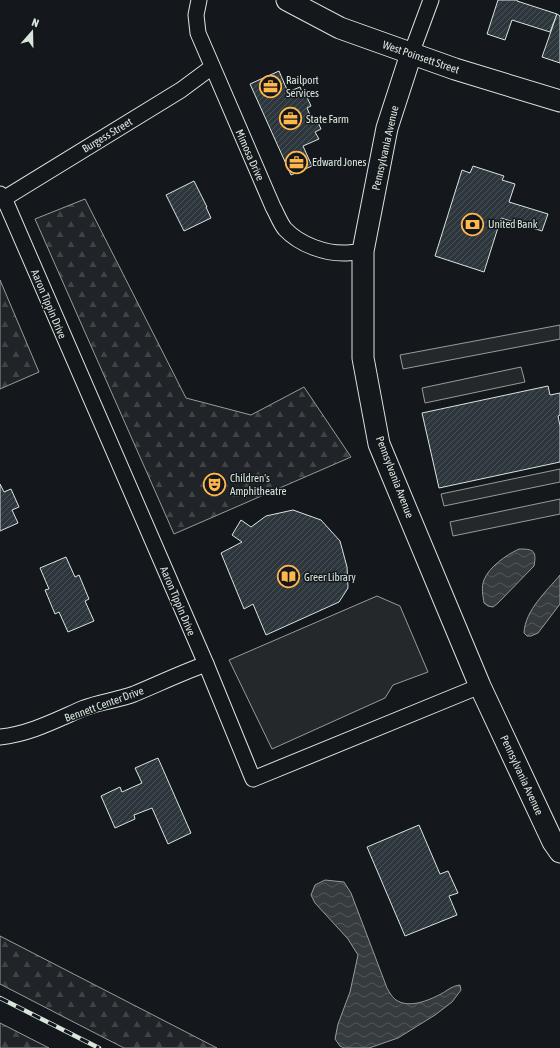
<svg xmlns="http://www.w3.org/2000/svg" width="560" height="1048" viewBox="0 0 560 1048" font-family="'Asap Condensed',sans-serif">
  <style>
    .forest { fill: url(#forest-firs); stroke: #939e99 }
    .parking { fill: #24282b; stroke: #939e99 }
    .water { fill: url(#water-waves); stroke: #939e99 }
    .building { fill: url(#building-hatch); stroke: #d8e6dc }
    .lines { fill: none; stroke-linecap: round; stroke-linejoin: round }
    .street-casing { stroke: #d8e6dc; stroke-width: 17 }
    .secondary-casing { stroke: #d8e6dc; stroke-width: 23 }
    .street { stroke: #14181c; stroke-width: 15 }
    .secondary { stroke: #14181c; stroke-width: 21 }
    .rail-casing { stroke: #d8e6dc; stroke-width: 4.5 }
    .rail { stroke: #14181c; stroke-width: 3; stroke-dasharray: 9; stroke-linecap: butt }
    .labels { text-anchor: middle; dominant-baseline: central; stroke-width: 3; stroke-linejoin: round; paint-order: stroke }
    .street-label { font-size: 11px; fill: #d8e6dc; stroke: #14181c }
    .poi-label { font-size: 11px; fill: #d8e6dc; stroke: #14181c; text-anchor: start }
  </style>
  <defs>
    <pattern id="forest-firs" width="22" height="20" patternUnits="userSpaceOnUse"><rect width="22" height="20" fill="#202428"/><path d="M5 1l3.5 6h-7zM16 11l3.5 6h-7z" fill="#404447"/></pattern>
    <pattern id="water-waves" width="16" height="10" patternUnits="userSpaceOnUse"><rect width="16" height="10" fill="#363b3e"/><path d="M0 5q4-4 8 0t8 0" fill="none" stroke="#525759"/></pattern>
    <pattern id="building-hatch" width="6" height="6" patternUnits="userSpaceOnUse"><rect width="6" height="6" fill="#2c363c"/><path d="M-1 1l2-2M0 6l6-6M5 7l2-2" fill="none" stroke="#4a5358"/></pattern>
  </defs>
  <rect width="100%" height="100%" fill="#14181c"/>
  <!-- forest -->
  <g class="forest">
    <polygon points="85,199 186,398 251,415 304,387 351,457 174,534 35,219"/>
    <polygon points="0,280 39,372 0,389"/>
    <polygon points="0,936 217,1048 124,1048 0,984"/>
    <polygon points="0,1023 49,1048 0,1048"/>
  </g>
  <!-- parking -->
  <g class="parking">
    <polygon points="560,325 560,339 403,369 400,355"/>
    <polygon points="521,367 525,382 425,403 422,388"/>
    <polygon points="560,469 560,482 444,506 441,494"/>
    <polygon points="560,499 560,514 453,536 450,522"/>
    <polygon points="377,596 400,606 428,672 393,685 385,698 272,749 229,660"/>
  </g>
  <!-- water -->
  <g class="water">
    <path d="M519,549C533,549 537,550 534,566L498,603L493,607L488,606L484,603C483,596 481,587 484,580C489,567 506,555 519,549Z"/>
    <path d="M560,575V604L538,633L531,636H527L524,633C525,610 547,591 560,575Z"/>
    <path d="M325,880L344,882L351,893L387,988C389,992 393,998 396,1000C410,1009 429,1000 441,994C448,990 452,986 460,985L461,990L452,1002L435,1015L398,1038L369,1048H344L340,1046L335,1039L338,1024L350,992L358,955L348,939L315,903L311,895L315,885Z"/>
  </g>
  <!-- building -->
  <g class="building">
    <polygon points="498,0 517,0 517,1 557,14 550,32 512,20 505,40 487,34"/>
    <polygon points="557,14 560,16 560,63 542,57"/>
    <polygon points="279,71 288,92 300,87 304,96 306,95 311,106 307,108 313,122 317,120 321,129 315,132 319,139 303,146 312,166 291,175 250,84"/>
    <polygon points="473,166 504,176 502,180 515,184 509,202 548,214 542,231 501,218 484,272 435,256 462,170 470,173"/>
    <polygon points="194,181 207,207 206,207 211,218 184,231 166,195"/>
    <polygon points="548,386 550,395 560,393 560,415 558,416 560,426 560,462 439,488 422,413"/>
    <polygon points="0,484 4,492 11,489 19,507 12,510 18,523 0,531"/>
    <polygon points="293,510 321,520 340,541 347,567 348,588 339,602 266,635 253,604 244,609 221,553 242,542 232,535 241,520 251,527 266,516"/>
    <polygon points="66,557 75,577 79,575 89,599 85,601 94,621 68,632 59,612 55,614 45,590 49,589 40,568"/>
    <polygon points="158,758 191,833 168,844 152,808 134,815 135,819 115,828 101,796 120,787 122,792 142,783 135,768"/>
    <polygon points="419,825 440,874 448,871 458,893 449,896 457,915 405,936 367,847"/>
  </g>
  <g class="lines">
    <defs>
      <g id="street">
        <path d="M199,0L196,15L198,33L273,207C277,214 280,223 285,229C300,245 326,254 347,253C352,253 357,252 363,251"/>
        <polyline points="411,54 431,0"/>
        <polyline points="0,194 4,198 206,664 253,779 480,686"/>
        <polyline points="0,201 181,90 212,67"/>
        <path d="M0,737C30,734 56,720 84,708C100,702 118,700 134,694C158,684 181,673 206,664"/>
      </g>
      <g id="secondary">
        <polyline points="287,0 340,28 455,69 560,101"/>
        <polyline points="411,54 387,128 363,251 363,358 379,444 480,686 553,842 560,852"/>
      </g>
    </defs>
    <!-- street casing -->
    <use href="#street" class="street-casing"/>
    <!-- secondary casing -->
    <use href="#secondary" class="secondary-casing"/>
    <!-- street -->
    <use href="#street" class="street"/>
    <!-- secondary -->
    <use href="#secondary" class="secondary"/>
    <defs>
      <polyline id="rail" points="0,998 99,1048"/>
    </defs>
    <!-- rail casing -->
    <use href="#rail" class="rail-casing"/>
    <!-- rail -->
    <use href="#rail" class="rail"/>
  </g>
  <!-- icons -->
  <defs>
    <symbol id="office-ring" viewBox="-11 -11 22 22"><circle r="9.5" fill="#14181c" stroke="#ffb74d" stroke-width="1.5"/><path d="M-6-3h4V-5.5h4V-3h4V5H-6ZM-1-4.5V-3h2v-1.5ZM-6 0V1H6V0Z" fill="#ffb74d"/></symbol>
    <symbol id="bank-ring" viewBox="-11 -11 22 22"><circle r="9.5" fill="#14181c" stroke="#ffb74d" stroke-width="1.5"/><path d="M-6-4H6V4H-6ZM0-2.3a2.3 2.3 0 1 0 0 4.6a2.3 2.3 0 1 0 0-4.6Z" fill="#ffb74d"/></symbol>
    <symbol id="theatre-ring" viewBox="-11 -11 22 22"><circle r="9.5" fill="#14181c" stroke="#ffb74d" stroke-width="1.5"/><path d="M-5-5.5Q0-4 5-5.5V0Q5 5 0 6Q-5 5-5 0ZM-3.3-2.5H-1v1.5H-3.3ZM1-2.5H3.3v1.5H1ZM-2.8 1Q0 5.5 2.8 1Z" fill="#ffb74d"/></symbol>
    <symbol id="library-ring" viewBox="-11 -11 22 22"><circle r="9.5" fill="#14181c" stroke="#ffb74d" stroke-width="1.5"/><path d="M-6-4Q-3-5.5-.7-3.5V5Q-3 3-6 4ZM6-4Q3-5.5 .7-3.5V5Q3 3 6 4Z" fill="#ffb74d"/></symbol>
  </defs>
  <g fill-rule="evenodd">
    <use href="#office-ring" x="258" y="74" width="25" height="25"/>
    <use href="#office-ring" x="278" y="106" width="25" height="25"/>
    <use href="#office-ring" x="284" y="150" width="25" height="25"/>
    <use href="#bank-ring" x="460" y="212" width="25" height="25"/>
    <use href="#theatre-ring" x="202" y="472" width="25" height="25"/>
    <use href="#library-ring" x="276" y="564" width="25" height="25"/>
  </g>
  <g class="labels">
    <!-- street labels -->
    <g class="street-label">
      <text transform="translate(421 57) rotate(19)">West Poinsett Street</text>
      <text transform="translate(107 135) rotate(-31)">Burgess Street</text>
      <text transform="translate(385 148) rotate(-77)">Pennsylvania Avenue</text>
      <text transform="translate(250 155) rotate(66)">Mimosa Drive</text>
      <text transform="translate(49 304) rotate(67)">Aaron Tippin Drive</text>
      <text transform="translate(395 477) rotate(69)">Pennsylvania Avenue</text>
      <text transform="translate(178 601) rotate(67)">Aaron Tippin Drive</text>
      <text transform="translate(104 704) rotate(-20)">Bennett Center Drive</text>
      <text transform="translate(522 775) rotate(65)">Pennsylvania Avenue</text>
    </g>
    <!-- poi labels -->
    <g class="poi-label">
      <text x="286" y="80">Railport<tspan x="286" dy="13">Services</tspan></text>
      <text x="306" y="119">State Farm</text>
      <text x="312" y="162">Edward Jones</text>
      <text x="488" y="224">United Bank</text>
      <text x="230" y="478">Children's<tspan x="230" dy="13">Amphitheatre</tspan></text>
      <text x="304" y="577">Greer Library</text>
    </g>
  </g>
  <!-- north arrow -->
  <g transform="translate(32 32) rotate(20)" stroke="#14181c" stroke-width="3" paint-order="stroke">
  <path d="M0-3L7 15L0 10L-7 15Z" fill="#d8e6dc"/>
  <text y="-6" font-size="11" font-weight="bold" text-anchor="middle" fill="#d8e6dc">N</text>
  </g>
</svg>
